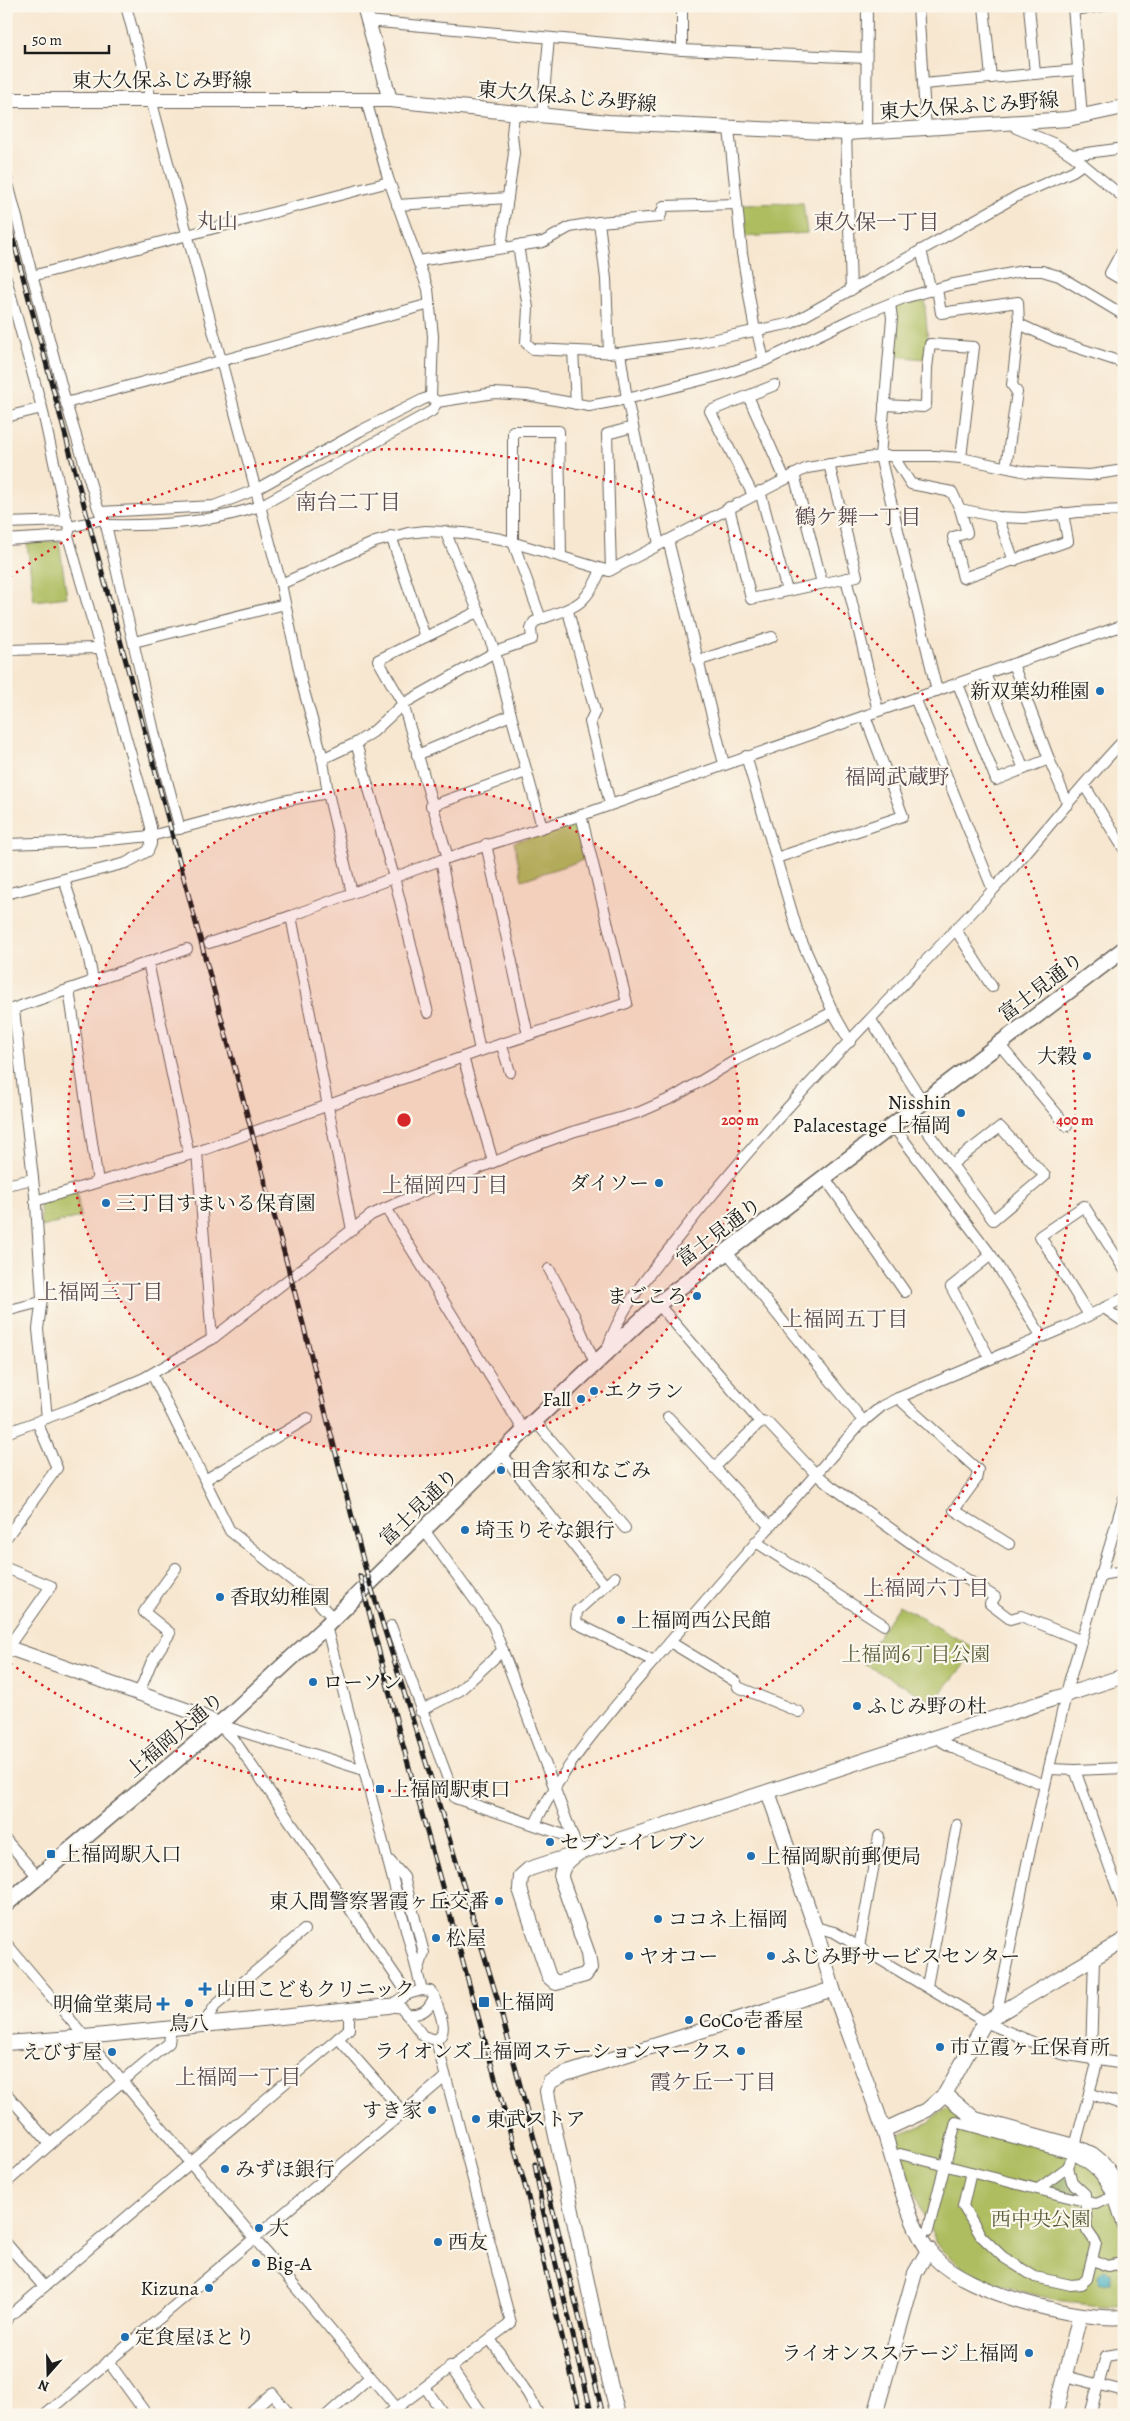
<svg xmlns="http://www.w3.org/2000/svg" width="1130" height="2421" viewBox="0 0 1130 2421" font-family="Alegreya,'Noto Serif JP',serif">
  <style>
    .green { fill: #aebd60; stroke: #656c3e }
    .forest { fill: #8aa456; stroke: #536039 }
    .water { fill: #3eabbc; stroke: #2d646c }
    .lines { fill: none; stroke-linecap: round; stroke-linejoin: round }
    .street-casing { stroke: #69635b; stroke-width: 12 }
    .secondary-casing { stroke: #69635b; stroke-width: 16 }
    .primary-casing { stroke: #69635b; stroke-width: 18 }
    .street { stroke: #fff; stroke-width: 10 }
    .secondary { stroke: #fff; stroke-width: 14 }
    .primary { stroke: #fff; stroke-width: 15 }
    .rail-casing { stroke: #1c1c1c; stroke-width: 5 }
    .rail { stroke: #fbf7ec; stroke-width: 3; stroke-dasharray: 9; stroke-linecap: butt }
    .ring { fill: none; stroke: #d62828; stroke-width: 2.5; stroke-dasharray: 2.5 5 }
    .poi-dot { fill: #1f6fb2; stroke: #fbf7ec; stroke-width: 2 }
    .labels { text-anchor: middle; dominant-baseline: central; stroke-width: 4.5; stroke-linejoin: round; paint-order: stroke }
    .street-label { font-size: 20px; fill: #1c1c1c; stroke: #fbf7ec }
    .poi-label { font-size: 20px; fill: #1c1c1c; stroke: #fbf7ec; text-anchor: start }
    .park-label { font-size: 20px; fill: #565c37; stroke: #fbf7ec }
    .neighbourhood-label { font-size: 21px; fill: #58474f; stroke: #fbf7ec }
    .centre { fill: #d62828; stroke: #fbf7ec; stroke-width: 2.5 }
    .ring-label { font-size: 15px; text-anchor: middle; font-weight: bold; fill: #d62828; stroke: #fbf7ec; stroke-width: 4.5; stroke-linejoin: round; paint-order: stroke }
  </style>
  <rect width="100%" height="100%" fill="#fbf7ec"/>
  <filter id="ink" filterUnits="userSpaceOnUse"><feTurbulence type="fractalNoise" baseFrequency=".02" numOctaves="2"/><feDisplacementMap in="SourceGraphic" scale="10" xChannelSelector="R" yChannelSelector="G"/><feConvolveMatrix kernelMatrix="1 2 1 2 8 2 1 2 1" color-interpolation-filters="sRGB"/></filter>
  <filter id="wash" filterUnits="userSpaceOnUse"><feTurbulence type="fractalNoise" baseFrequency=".0096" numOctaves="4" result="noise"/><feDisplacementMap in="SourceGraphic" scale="20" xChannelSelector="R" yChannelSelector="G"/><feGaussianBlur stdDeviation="1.12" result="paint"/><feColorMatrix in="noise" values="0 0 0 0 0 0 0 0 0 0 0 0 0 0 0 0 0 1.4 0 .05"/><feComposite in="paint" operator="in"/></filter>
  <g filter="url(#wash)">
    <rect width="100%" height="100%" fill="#f7e7d0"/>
    <!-- green -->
    <g class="green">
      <polygon points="803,203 807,233 743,237 740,204"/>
      <polygon points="924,296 928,340 925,359 892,356 894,310 897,303"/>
      <polygon points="59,541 67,597 34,601 27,543"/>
      <polygon points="576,823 586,859 522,880 514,842"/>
      <polygon points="77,1192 80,1217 41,1227 40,1203"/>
      <polygon points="899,1605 977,1650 933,1702 861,1662"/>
      <path d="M947,2106L973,2125L1091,2161L1124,2222V2305C1091,2311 1009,2291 979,2276C966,2270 951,2259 942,2249C924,2228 908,2171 898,2143L900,2135L930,2122Z"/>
    </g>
    <!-- forest -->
    <polygon class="forest" points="1067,2170 1081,2196 1048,2186"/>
    <!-- water -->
    <polygon class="water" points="1106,2270 1109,2274 1111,2272 1111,2282 1100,2283 1098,2277 1100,2272"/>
  </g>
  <g filter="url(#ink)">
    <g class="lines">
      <defs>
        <g id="street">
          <polyline points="126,6 281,584 302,684 322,755 328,793"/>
          <polyline points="918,6 926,130"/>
          <polyline points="984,6 991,78"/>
          <polyline points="1029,6 1035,74"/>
          <polyline points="1073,6 1082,117"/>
          <polyline points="1073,10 1103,6"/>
          <polyline points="368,21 682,50 866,58"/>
          <polyline points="682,50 682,6"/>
          <polyline points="923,84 1078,70"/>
          <polyline points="366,100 388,178 428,289 433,336 431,397"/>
          <polyline points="542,116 549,38"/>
          <polyline points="1015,124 1016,128 1055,144 1072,155 1124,198"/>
          <polyline points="846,133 851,290"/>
          <polyline points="866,133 867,6"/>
          <polyline points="1072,155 1124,148"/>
          <polyline points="6,176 66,403 98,508 106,525 155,736 180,829"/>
          <polyline points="737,204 742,253 755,331"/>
          <polyline points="397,205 508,198"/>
          <polyline points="599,222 606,279 609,353"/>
          <polyline points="518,245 528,308 526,343 533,349 620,353 627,399 659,544"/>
          <polyline points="1124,247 1110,273 1124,281"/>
          <polyline points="501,248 514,153 512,134 514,114"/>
          <polyline points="921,250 931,291"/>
          <polyline points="418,261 543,242 570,227 599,222 660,217 664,206 737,204 729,129"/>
          <polyline points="32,276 389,182"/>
          <polyline points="6,278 42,408 67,521 70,527 68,536 145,804 151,827 151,844 148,851 126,863 6,894"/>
          <polyline points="937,289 941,313 1018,302 1019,324 1012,385 1017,392 1006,467"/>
          <polyline points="890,304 892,318 880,456 937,691"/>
          <polyline points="1019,324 1054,340 1124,363"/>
          <polyline points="757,331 764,361"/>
          <polyline points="573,351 576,404"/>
          <polyline points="620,353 701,342 792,323 1019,195 1073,171 1083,164"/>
          <polyline points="748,396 785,479"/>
          <polyline points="437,402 494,393 527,395 589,406 627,399 721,375 764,361 854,318 904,298 949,285 1023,271 1042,271 1059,276 1124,315"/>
          <polyline points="66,403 430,304"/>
          <polyline points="884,405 923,407 926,405 927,368 930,344 974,347 961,458"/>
          <polyline points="6,417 42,408"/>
          <polyline points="893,456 911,484 952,492 960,509 998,517 1025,518 1078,512 1124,510"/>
          <polyline points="794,474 822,583"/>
          <polyline points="760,491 787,591"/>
          <polyline points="753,495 710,411 775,385"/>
          <polyline points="729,507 751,599 857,576 829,464"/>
          <polyline points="960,509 967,533 953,537 963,578 1068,541 1063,513"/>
          <polyline points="100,512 214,506 255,490 360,431 424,399 431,397 437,402"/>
          <polyline points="998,517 1014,561"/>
          <polyline points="6,523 67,521"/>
          <path d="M106,525C158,526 210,523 260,506L432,411L437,402"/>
          <polyline points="70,527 103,519"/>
          <polyline points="445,531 495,652 511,715"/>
          <polyline points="391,536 425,637"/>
          <polyline points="6,540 68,536"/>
          <polyline points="668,540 724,764"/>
          <polyline points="611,570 607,434 633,427"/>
          <polyline points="846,578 878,711"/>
          <polyline points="281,584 375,542 408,533 426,531 464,533 501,539 609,571 807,468 880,456 936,456 961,458 1027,472 1090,475 1124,470"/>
          <polyline points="568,611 595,711 590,722 610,804"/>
          <polyline points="541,619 513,542 513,431 559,431 561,556"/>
          <polyline points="134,642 285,604"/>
          <polyline points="6,650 99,648"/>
          <polyline points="697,661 772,637"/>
          <polyline points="985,674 1024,769"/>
          <polyline points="958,684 996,780 1049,759 1013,664"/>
          <polyline points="915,698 993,890"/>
          <polyline points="417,755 511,715 542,827"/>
          <polyline points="746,756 798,933 833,1012 850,1042"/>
          <polyline points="322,759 356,743"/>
          <polyline points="1049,759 1068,804"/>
          <polyline points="1084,785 1124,849"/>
          <polyline points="431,806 526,772"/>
          <polyline points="6,844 98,841 151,836 283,801 328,793 352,893"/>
          <polyline points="486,844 528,1035"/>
          <polyline points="448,858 403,704 378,660 479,611"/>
          <polyline points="776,858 903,816 865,716"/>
          <polyline points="441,860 480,1051"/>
          <polyline points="64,880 87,949 93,980"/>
          <polyline points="291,916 352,1230"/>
          <polyline points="956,930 992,987"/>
          <polyline points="209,943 291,916 441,860 579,816 1124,625"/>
          <polyline points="148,962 189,1155"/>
          <polyline points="69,990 98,1182"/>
          <polyline points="14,1010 36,1205 42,1298 38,1329 47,1418"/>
          <polyline points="6,1011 187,949"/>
          <path d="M428,1013L394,877L356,743L373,732L403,704L495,652L532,639L531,629L534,622C571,606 583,612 601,570"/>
          <polyline points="871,1020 923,1102"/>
          <polyline points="501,1043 510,1072"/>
          <polyline points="999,1044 1067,1126"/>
          <polyline points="463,1057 493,1162"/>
          <polyline points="912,1111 993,1220 1045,1176 1000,1127 952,1164"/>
          <polyline points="893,1126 991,1255 1042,1337"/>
          <polyline points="197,1152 212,1339"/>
          <polyline points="825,1178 905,1292"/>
          <polyline points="6,1185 33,1179"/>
          <polyline points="35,1201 189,1155 480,1051 627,1003 581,815"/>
          <polyline points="386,1208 524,1431"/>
          <polyline points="726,1251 864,1422"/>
          <polyline points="549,1269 574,1315 595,1363"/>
          <polyline points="658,1304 760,1422"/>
          <polyline points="1104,1308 1124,1322"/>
          <polyline points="6,1311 41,1302"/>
          <polyline points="1089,1315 1040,1236 1084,1206 1124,1269"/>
          <path d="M607,1350C619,1309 651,1272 677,1239C772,1116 885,1005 991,892C1037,843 1077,789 1124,740"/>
          <polyline points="990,1359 951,1287 991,1255"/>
          <polyline points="152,1374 230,1531 313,1597 334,1619"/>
          <polyline points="898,1398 978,1470 976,1480 954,1510 1009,1544"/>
          <polyline points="668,1417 770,1527"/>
          <polyline points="535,1421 625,1528"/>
          <polyline points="6,1433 76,1407 144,1378 212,1339 371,1215 417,1194 523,1150 572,1132 640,1112 674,1097 736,1060 833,1012"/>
          <polyline points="502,1454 605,1585"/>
          <polyline points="714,1468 760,1422 768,1423 813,1471 831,1486 922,1551 995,1597 990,1604 1010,1619 1021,1616 1080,1640"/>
          <polyline points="205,1480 308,1418"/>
          <polyline points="424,1530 493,1625 579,1853"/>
          <polyline points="6,1538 57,1468 37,1422"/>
          <polyline points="756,1542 884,1625"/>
          <polyline points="6,1568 51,1586 8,1647"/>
          <polyline points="1100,1575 1124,1571"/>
          <polyline points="615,1577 577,1611 576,1623 654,1661"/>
          <polyline points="326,1626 422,1990"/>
          <polyline points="391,1626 455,1798 573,1838"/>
          <polyline points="670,1642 736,1682 738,1687 799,1712"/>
          <polyline points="139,1693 151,1663 170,1633 144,1612 176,1568"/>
          <polyline points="420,1711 459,1691 503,1650"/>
          <polyline points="218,1724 235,1741 408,1994"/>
          <polyline points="224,1726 364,1770"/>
          <polyline points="934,1737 955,1749 1045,1785"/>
          <polyline points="1049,1769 1075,1770 1124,1768"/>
          <polyline points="1075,1770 1124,1907"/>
          <path d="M535,1824C567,1757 622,1699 670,1642C732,1569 796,1497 859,1425L882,1406L898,1398L1064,1328L1124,1298"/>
          <polyline points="6,1840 38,1877"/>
          <polyline points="389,1860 404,1877 424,1953 418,1972"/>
          <polyline points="815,1927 834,1932 985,2022 1061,2054 1124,2064"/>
          <polyline points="6,1943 396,2407"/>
          <polyline points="859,1947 879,1836"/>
          <polyline points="927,1986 957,1825"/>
          <path d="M422,1990L430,1991L434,1995C437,2008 451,2032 436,2040L423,2036L402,2008L389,2006L408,1994Z"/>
          <path d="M406,2014C421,2016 429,2010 434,1997"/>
          <polyline points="996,2017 1029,1854 1069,1682 1124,1498"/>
          <polyline points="204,2023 215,2006 304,1930"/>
          <polyline points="338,2038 403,2112"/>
          <polyline points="6,2093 50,2144"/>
          <polyline points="1089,2093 1124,2105"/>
          <polyline points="1075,2146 1096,2067 1091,2054 1094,1959"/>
          <polyline points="900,2154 1096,2204 1113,2197"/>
          <polyline points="971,2172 963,2206 981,2236 1003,2257 1035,2277 1071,2285 1081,2284 1087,2279 1096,2243 1087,2230 1085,2194 1072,2182 1068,2167"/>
          <path d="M6,2183C61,2136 113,2087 169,2043L171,2028"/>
          <polyline points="1038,2189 1068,2167 1070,2162"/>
          <path d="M928,2231L956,2122L1072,2154C1110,2173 1112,2193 1124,2230"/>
          <polyline points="6,2243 44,2287"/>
          <polyline points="1092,2259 1107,2266 1117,2264 1124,2270"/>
          <polyline points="6,2319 349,2029 349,2010"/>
          <polyline points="490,2339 528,2394 539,2415"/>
          <polyline points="108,2361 147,2415"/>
          <polyline points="450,2366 483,2415"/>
          <polyline points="1065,2376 1124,2391"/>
          <polyline points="425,2387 444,2415"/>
          <polyline points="45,2415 444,2078"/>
          <polyline points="247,2415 272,2393 290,2415"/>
          <polyline points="327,2415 370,2377"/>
          <polyline points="387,2415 511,2323 436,2040"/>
          <polyline points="1090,2415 1106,2356 1124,2353"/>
        </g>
        <g id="secondary">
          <polyline points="364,6 390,100"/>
          <polyline points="6,100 390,100 608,122 846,133 1068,119 1124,107"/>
          <polyline points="6,1647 195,1713 218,1724"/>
          <polyline points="768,1792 815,1927 833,1989"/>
          <path d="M579,1853C569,1860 561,1866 561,1878L588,1954L590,1968L585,1975L556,1983L549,1977L520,1889L521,1876L529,1869L1124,1676"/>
          <polyline points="6,2043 85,2037 389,2006"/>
          <polyline points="945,2094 975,2119 1075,2146 1092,2154 1103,2163 1110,2173 1124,2206"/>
          <polyline points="884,2130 927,2110 945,2094 985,2022 1124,1940"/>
          <polyline points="6,2318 6,2319"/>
          <path d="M618,2415L600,2343L549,2103L547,2091L550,2082L565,2074L833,1989C849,2035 867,2081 883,2128C894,2162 910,2234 935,2258C969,2293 1076,2321 1124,2317"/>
          <polyline points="875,2415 915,2273 929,2249"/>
          <polyline points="1055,2415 1080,2315"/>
        </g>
        <polyline id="primary" points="6,1904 231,1714 326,1626 524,1431 658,1304 1124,949"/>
      </defs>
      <!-- street casing -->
      <use href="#street" class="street-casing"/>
      <!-- secondary casing -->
      <use href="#secondary" class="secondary-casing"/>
      <!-- primary casing -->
      <use href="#primary" class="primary-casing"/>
      <!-- street -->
      <use href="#street" class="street"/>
      <!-- secondary -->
      <use href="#secondary" class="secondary"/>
      <!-- primary -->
      <use href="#primary" class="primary"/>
      <defs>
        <g id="rail">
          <polyline points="6,213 301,1316 364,1564 438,1801 498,2001 557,2226 603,2415"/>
          <polyline points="360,1576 399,1731 527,2193 581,2415"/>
          <polyline points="535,2164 542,2206 592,2415"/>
        </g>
      </defs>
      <!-- rail casing -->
      <use href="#rail" class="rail-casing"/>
      <!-- rail -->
      <use href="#rail" class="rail"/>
    </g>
  </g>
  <!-- distance rings -->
  <circle cx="404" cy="1120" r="336" fill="#d62828" fill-opacity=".12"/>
  <g class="ring">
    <circle cx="404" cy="1120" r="336"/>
    <path d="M10 577A671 671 0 1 1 10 1663"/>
  </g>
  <!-- markers -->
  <g class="poi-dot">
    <circle cx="1100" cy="691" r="5"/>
    <circle cx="1087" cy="1056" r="5"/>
    <circle cx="961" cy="1113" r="5"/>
    <circle cx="659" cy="1183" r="5"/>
    <circle cx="106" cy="1203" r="5"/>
    <circle cx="697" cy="1296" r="5"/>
    <circle cx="594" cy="1391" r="5"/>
    <circle cx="581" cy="1399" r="5"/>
    <circle cx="501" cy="1470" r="5"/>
    <circle cx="465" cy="1530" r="5"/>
    <circle cx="220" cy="1597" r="5"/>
    <circle cx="621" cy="1620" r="5"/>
    <circle cx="313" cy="1682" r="5"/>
    <circle cx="857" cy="1706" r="5"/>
    <rect x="375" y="1784" width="10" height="10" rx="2.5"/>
    <circle cx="550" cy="1842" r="5"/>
    <rect x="46" y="1849" width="10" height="10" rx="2.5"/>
    <circle cx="751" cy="1856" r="5"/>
    <circle cx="499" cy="1901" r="5"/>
    <circle cx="658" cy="1919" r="5"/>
    <circle cx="436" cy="1938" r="5"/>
    <circle cx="629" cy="1956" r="5"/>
    <circle cx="771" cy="1956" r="5"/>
    <path d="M202.5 1981.5h5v5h5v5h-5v5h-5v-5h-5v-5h5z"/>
    <rect x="478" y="1996" width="12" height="12" rx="2.5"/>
    <circle cx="189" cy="2003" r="5"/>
    <path d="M160.5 1996.5h5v5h5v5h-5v5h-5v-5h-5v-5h5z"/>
    <circle cx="689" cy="2020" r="5"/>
    <circle cx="940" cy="2047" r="5"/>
    <circle cx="741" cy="2051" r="5"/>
    <circle cx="112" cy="2052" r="5"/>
    <circle cx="432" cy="2110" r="5"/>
    <circle cx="476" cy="2119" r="5"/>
    <circle cx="225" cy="2169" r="5"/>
    <circle cx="259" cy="2228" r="5"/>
    <circle cx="438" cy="2242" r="5"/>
    <circle cx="256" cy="2263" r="5"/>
    <circle cx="209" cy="2288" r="5"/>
    <circle cx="125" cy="2337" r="5"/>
    <circle cx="1029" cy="2353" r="5"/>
  </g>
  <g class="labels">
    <!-- street labels -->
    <g class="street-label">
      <text x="162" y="80">東大久保ふじみ野線</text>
      <text transform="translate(567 97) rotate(5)">東大久保ふじみ野線</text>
      <text transform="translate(969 106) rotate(-4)">東大久保ふじみ野線</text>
      <text transform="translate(1041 987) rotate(-37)">富士見通り</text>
      <text transform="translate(719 1232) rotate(-37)">富士見通り</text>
      <text transform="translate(419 1507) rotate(-44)">富士見通り</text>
      <text transform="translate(175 1735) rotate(-40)">上福岡大通り</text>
    </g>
    <!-- poi labels -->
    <g class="poi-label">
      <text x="1090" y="691" text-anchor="end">新双葉幼稚園</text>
      <text x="1077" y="1056" text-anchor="end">大穀</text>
      <text x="951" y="1102" text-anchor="end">Nisshin<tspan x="951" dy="23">Palacestage 上福岡</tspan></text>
      <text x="649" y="1183" text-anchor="end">ダイソー</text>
      <text x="116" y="1203">三丁目すまいる保育園</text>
      <text x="687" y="1296" text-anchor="end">まごころ</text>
      <text x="604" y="1391">エクラン</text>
      <text x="571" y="1399" text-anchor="end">Fall</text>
      <text x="511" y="1470">田舎家和なごみ</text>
      <text x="475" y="1530">埼玉りそな銀行</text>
      <text x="230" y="1597">香取幼稚園</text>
      <text x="631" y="1620">上福岡西公民館</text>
      <text x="323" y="1682">ローソン</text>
      <text x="867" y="1706">ふじみ野の杜</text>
      <text x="390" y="1789">上福岡駅東口</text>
      <text x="560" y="1842">セブン-イレブン</text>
      <text x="61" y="1854">上福岡駅入口</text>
      <text x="761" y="1856">上福岡駅前郵便局</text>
      <text x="489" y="1901" text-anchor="end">東入間警察署霞ヶ丘交番</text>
      <text x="668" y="1919">ココネ上福岡</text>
      <text x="446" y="1938">松屋</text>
      <text x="639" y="1956">ヤオコー</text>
      <text x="781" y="1956">ふじみ野サービスセンター</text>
      <text x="216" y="1989">山田こどもクリニック</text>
      <text x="495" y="2002">上福岡</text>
      <text x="153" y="2004" text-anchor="end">明倫堂薬局</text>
      <text x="699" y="2020">CoCo壱番屋</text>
      <text x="189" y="2023" text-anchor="middle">鳥八</text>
      <text x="950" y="2047">市立霞ヶ丘保育所</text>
      <text x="731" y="2051" text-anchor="end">ライオンズ上福岡ステーションマークス</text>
      <text x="102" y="2052" text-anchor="end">えびす屋</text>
      <text x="422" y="2110" text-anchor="end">すき家</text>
      <text x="486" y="2119">東武ストア</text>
      <text x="235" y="2169">みずほ銀行</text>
      <text x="269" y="2228">大</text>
      <text x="448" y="2242">西友</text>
      <text x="266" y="2263">Big-A</text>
      <text x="199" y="2288" text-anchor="end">Kizuna</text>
      <text x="135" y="2337">定食屋ほとり</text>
      <text x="1019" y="2353" text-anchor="end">ライオンスステージ上福岡</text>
    </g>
    <!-- park labels -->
    <g class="park-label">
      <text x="916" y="1654">上福岡6丁目公園</text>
      <text x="1041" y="2219">西中央公園</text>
    </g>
    <!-- neighbourhood labels -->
    <g class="neighbourhood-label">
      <text x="217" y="221">丸山</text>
      <text x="876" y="222">東久保一丁目</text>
      <text x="348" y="502">南台二丁目</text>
      <text x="858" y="517">鶴ケ舞一丁目</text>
      <text x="897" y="777">福岡武蔵野</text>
      <text x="445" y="1185">上福岡四丁目</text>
      <text x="100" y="1292">上福岡三丁目</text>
      <text x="845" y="1319">上福岡五丁目</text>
      <text x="926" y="1588">上福岡六丁目</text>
      <text x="238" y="2077">上福岡一丁目</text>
      <text x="713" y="2082">霞ケ丘一丁目</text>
    </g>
  </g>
  <circle cx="404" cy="1120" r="8" class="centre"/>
  <g class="ring-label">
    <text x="740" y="1125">200 m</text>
    <text x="1075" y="1125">400 m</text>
  </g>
  <!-- margin -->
  <rect width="1130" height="2421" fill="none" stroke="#fbf7ec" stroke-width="25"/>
  <!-- north arrow -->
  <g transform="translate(48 2374) rotate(200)" stroke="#fbf7ec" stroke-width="4" paint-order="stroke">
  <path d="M0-4L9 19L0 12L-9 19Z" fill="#1c1c1c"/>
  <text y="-8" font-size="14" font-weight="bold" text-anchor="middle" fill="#1c1c1c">N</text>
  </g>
  <!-- scale -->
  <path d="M25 45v8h84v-8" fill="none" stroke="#1c1c1c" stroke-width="2.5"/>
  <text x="32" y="45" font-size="15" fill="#1c1c1c" stroke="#fbf7ec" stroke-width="4" paint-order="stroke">50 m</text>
</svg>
